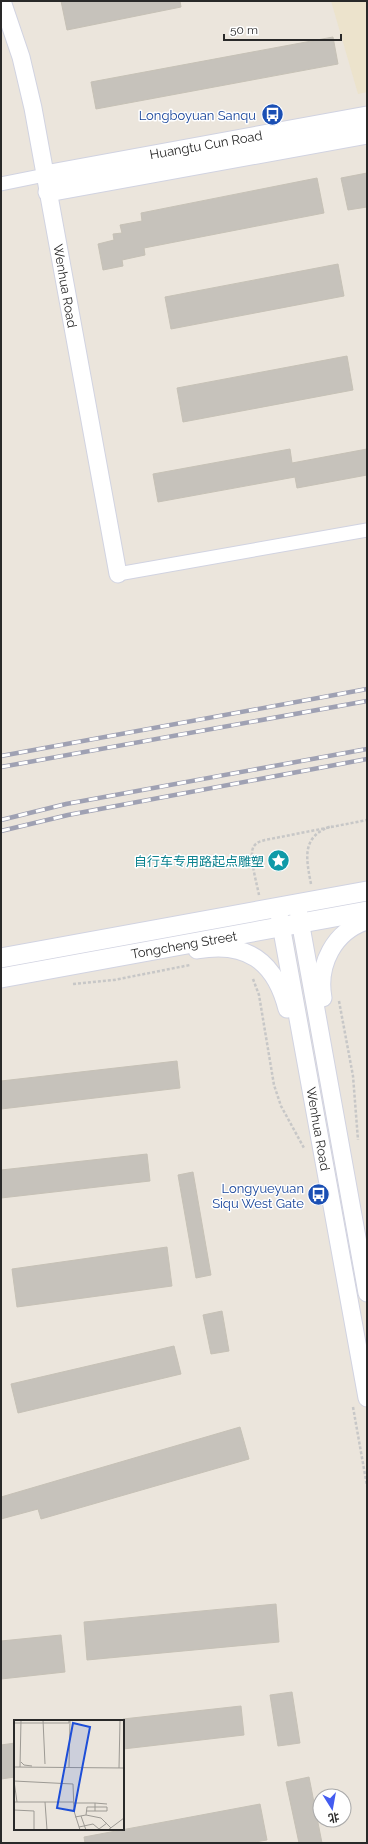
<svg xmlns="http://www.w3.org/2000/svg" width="368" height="1844" viewBox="0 0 368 1844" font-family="Raleway,'Noto Sans SC',sans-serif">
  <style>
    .education { fill: #ece3cc }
    .building { fill: #c6c2bb; stroke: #c6c1b6 }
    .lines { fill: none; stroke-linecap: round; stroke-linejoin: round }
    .minor-casing { stroke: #d1d3e1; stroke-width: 15 }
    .tertiary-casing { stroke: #d1d3e1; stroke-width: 19 }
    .secondary-casing { stroke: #d1d3e1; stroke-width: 21 }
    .path { stroke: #c7c7c7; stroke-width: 2.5; stroke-dasharray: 3 2; stroke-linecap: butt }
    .minor { stroke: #fff; stroke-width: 13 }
    .tertiary { stroke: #fff; stroke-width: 17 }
    .secondary { stroke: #fff; stroke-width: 19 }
    .rail-casing { stroke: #9fa1b3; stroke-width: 4.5 }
    .rail { stroke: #fff; stroke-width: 3; stroke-dasharray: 9; stroke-linecap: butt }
    .labels { text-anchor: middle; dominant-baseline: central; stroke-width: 3; stroke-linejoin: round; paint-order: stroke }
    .transit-label { font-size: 13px; fill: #164399; stroke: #fff; text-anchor: end }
    .street-label { font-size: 13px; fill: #292929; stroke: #fff }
    .culture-label { font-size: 13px; fill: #0d838f; stroke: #fff; text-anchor: end }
    .inset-road { fill: none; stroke: #9d9a94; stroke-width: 1 }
    .view { fill: #1d4ed8; fill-opacity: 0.15; stroke: #1d4ed8; stroke-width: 2 }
    .inset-edge { fill: none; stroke: #292929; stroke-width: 2 }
  </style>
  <rect width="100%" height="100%" fill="#ebe5dc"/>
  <!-- education -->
  <polygon class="education" points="331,1 367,1 367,92 358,94"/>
  <!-- building -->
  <g class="building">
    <polygon points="61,1 180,1 181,7 67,30"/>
    <polygon points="333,37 338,64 96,109 91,82"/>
    <polygon points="367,173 367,207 348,210 341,178"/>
    <polygon points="317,178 324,213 144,248 145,255 122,260 123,266 103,270 98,244 114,240 113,234 122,233 120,225 142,221 141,213"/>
    <polygon points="338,264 344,296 171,329 165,297"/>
    <polygon points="347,356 353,390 183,422 177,388"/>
    <polygon points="290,449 292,463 367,449 367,475 297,488 295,477 158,502 153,474"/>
    <polygon points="177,1061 180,1088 1,1109 1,1081"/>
    <polygon points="147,1154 150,1181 1,1198 1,1170"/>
    <polygon points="193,1172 211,1275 196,1278 178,1175"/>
    <polygon points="167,1247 172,1286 17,1307 12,1269"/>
    <polygon points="222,1311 229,1351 211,1354 203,1315"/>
    <polygon points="174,1346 181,1374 18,1413 11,1384"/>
    <polygon points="240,1427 249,1459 41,1519 38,1509 1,1519 1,1497"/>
    <polygon points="276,1604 279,1642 87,1660 84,1622"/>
    <polygon points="61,1635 65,1672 1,1679 1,1641"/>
    <polygon points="292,1692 300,1743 278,1746 270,1695"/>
    <polygon points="241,1706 244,1735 123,1749 123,1719"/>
    <polygon points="15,1743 15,1777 1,1779 1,1745"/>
    <polygon points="309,1777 322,1843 299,1843 286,1782"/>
    <polygon points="260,1804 267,1840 249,1843 85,1843 84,1837"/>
  </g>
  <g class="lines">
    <defs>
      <g id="minor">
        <polyline points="1,184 45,175"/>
        <polyline points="118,574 367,530"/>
      </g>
      <g id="tertiary">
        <polyline points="2,1 21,57 33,108 118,574"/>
        <polyline points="297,904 367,1293"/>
        <polyline points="279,914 367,1398"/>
        <path d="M197,950C246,941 275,961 287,1009"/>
        <path d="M323,998C317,965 334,931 367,921"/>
      </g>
      <g id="secondary">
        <polyline points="45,175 367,116"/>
        <polyline points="48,192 367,134"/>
        <polyline points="1,958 367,891"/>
        <polyline points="1,978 367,911"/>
      </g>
    </defs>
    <!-- minor casing -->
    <use href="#minor" class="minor-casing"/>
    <!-- tertiary casing -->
    <use href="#tertiary" class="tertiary-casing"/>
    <!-- secondary casing -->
    <use href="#secondary" class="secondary-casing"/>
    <!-- path -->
    <g class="path">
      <path d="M311,884C306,858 301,836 332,826"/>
      <path d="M259,895C257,884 248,854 254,846C257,842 261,841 265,840L367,820"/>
      <polyline points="253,979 259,995 274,1085 281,1106 304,1148"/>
      <polyline points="73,984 114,980 190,965"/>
      <polyline points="339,1001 353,1076 358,1140"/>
      <polyline points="353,1407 367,1486"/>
    </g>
    <!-- minor -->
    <use href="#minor" class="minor"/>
    <!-- tertiary -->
    <use href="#tertiary" class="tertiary"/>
    <!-- secondary -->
    <use href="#secondary" class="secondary"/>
    <defs>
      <g id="rail">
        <polyline points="1,756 367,689"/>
        <polyline points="1,767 367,701"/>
        <polyline points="1,820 66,804 367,749"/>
        <polyline points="1,831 68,815 367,759"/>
      </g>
    </defs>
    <!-- rail casing -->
    <use href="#rail" class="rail-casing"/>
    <!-- rail -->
    <use href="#rail" class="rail"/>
  </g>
  <!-- icons -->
  <defs>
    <symbol id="bus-disc" viewBox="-11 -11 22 22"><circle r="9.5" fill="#1a4fb4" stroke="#fff"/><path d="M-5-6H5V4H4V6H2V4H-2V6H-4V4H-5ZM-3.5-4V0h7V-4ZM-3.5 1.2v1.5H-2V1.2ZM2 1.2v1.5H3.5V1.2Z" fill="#fff"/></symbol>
    <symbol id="sight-disc" viewBox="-11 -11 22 22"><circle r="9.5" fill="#0f9aa8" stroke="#fff"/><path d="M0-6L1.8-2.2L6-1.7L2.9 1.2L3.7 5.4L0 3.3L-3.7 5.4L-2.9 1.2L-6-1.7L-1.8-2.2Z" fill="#fff"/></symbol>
  </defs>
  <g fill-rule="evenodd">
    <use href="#bus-disc" x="260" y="102" width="25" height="25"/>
    <use href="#sight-disc" x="266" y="848" width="25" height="25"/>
    <use href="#bus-disc" x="306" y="1182" width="25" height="25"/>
  </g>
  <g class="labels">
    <!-- transit labels -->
    <g class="transit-label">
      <text x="256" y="115">Longboyuan Sanqu</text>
      <text x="304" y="1188">Longyueyuan<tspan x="304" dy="15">Siqu West Gate</tspan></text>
    </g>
    <!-- street labels -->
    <g class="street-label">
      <text transform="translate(206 145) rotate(-10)">Huangtu Cun Road</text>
      <text transform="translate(65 286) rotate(80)">Wenhua Road</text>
      <text transform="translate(184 945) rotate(-10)">Tongcheng Street</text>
      <text transform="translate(318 1129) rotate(80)">Wenhua Road</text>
    </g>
    <!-- culture labels -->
    <g class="culture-label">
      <text x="264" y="861">自行车专用路起点雕塑</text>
    </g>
  </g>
  <!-- overview -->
  <g transform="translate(14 1720)">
    <rect width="110" height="110" fill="#ebe5dc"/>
    <path class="inset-road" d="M29,0L31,44M0,3H55V0M7,42L10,45L18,46M0,47L110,48M6,47L7,0M55,47L56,1M105,48L106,0M0,61L59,64L60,91L66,110M0,61L3,82M0,82H59M31,82L33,110M59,83H81V87H73L72,95L61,97M81,83L93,84M0,90L20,91V110M73,91H93V87H81V91M72,95L87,98L97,108M67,96L72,110M65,107L79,104L85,109L93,103M94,110L110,98"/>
    <path class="view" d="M59,3L76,7L60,91L43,88Z"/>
    <rect width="110" height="110" class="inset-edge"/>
  </g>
  <!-- border -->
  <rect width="368" height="1844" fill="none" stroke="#292929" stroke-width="4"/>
  <!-- north arrow -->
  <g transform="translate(332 1808) rotate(169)"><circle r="19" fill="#ffffff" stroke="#a9a9a9"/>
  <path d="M0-3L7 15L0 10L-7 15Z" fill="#435cf0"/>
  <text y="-6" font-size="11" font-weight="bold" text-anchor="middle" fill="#292929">北</text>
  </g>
  <!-- scale -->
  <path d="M224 34v6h117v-6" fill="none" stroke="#292929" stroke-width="2"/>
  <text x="230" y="34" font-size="12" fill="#292929" stroke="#ffffff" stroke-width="3" paint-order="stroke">50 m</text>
</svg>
